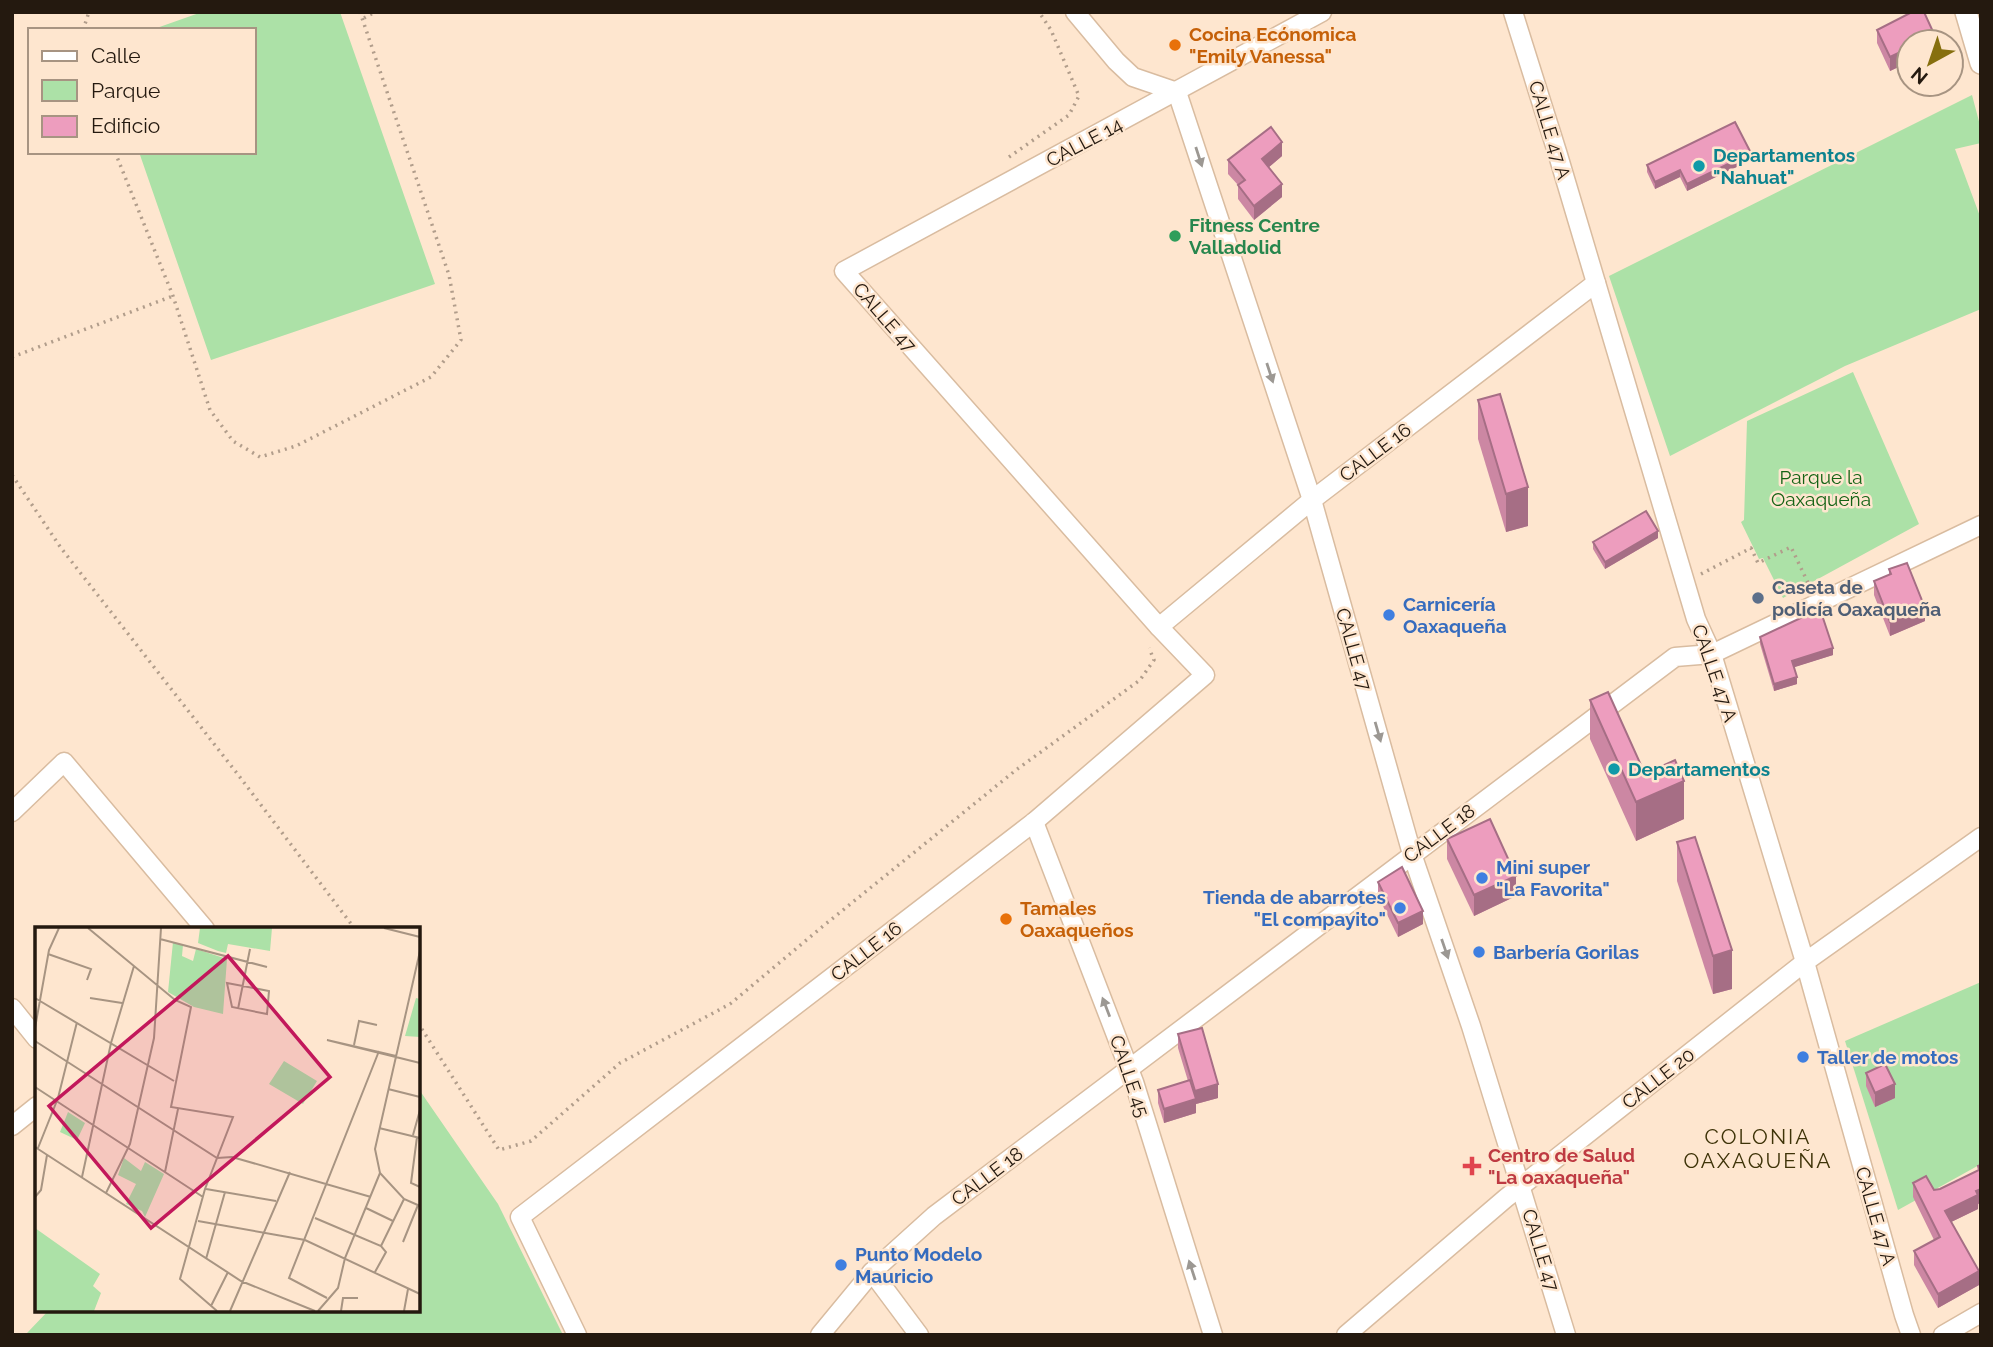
<svg xmlns="http://www.w3.org/2000/svg" width="1993" height="1347" viewBox="0 0 1993 1347" font-family="Raleway,sans-serif">
  <style>
    .green { fill: #ace1a7 }
    .lines { fill: none; stroke-linecap: round; stroke-linejoin: round }
    .minor-casing { stroke: #d9bca0; stroke-width: 21 }
    .tertiary-casing { stroke: #d9bca0; stroke-width: 24 }
    .path { stroke: #b19d8b; stroke-width: 3.5; stroke-dasharray: 2 5; stroke-linecap: butt }
    .minor { stroke: #fff; stroke-width: 18 }
    .tertiary { stroke: #fff; stroke-width: 21 }
    .wall { fill: #cc87a3 }
    .shaded-wall { fill: #a66e85 }
    .building { fill: #ed9dbe; stroke: #a66e85; stroke-width: 2 }
    .oneway { fill: #9c9893 }
    .food-dot { fill: #e8710a; stroke: #fee6cf; stroke-width: 2.5 }
    .culture-dot { fill: #0f9aa8; stroke: #fee6cf; stroke-width: 2.5 }
    .leisure-dot { fill: #2e9e5b; stroke: #fee6cf; stroke-width: 2.5 }
    .service-dot { fill: #5c6f8a; stroke: #fee6cf; stroke-width: 2.5 }
    .shop-dot { fill: #3f7fe0; stroke: #fee6cf; stroke-width: 2.5 }
    .health-dot { fill: #e0444e; stroke: #fee6cf; stroke-width: 2.5 }
    .labels { text-anchor: middle; dominant-baseline: central; stroke-width: 5; stroke-linejoin: round; paint-order: stroke }
    .food-label { font-size: 19px; font-weight: bold; fill: #c56008; stroke: #fee6cf; text-anchor: start }
    .street-label { font-size: 19px; fill: #24190f; stroke: #fee6cf }
    .culture-label { font-size: 19px; font-weight: bold; fill: #0d838f; stroke: #fee6cf; text-anchor: start }
    .leisure-label { font-size: 19px; font-weight: bold; fill: #27864d; stroke: #fee6cf; text-anchor: start }
    .park-label { font-size: 19px; fill: #146314; stroke: #fee6cf }
    .service-label { font-size: 19px; font-weight: bold; fill: #4e5e75; stroke: #fee6cf; text-anchor: start }
    .shop-label { font-size: 19px; font-weight: bold; fill: #366cbe; stroke: #fee6cf; text-anchor: start }
    .health-label { font-size: 19px; font-weight: bold; fill: #be3a42; stroke: #fee6cf; text-anchor: start }
    .neighbourhood-label { font-size: 21px; letter-spacing: 2px; fill: #3e3308; stroke: #fee6cf }
    .inset-road { fill: none; stroke: #a79482; stroke-width: 2 }
    .view { fill: #c2185b; fill-opacity: 0.15; stroke: #c2185b; stroke-width: 3.5 }
    .inset-edge { fill: none; stroke: #24190f; stroke-width: 3.5 }
  </style>
  <rect width="100%" height="100%" fill="#fee6cf"/>
  <!-- green -->
  <g class="green">
    <polygon points="202,12 340,12 435,284 211,360 139,152 254,152 254,30 151,30"/>
    <polygon points="1972,95 1981,129 1981,143 1955,149 1981,219 1981,309 1845,366 1670,456 1609,276"/>
    <polygon points="1853,372 1919,524 1783,598 1763,558 1759,559 1741,522 1744,520 1747,421"/>
    <polygon points="1981,982 1981,1164 1898,1210 1845,1041"/>
    <polygon points="418,1088 498,1204 563,1335 28,1335 27,1333 49,1310 418,1310"/>
  </g>
  <g class="lines">
    <defs>
      <g id="minor">
        <polyline points="1075,12 1116,61 1133,77 1177,92 1312,500 1412,854 1471,1026 1566,1335"/>
        <polyline points="1513,12 1558,155 1696,619 1712,654 1805,962 1904,1315 1911,1335"/>
        <polyline points="1159,627 1312,500 1596,283"/>
        <polyline points="12,812 64,762 205,929"/>
        <polyline points="1034,822 1134,1082 1213,1335"/>
        <polyline points="12,1008 37,1039"/>
        <polyline points="12,1126 37,1106"/>
        <polyline points="872,1272 919,1335"/>
        <polyline points="577,1335 520,1217 1034,822 1205,675 1159,627 844,271 1322,12"/>
        <polyline points="820,1335 872,1272 934,1216 1675,657 1712,654 1981,525"/>
        <polyline points="1346,1335 1506,1198 1805,962 1981,837"/>
        <polyline points="1943,1335 1981,1313"/>
      </g>
      <polyline id="tertiary" points="1966,12 1981,63"/>
    </defs>
    <!-- minor casing -->
    <use href="#minor" class="minor-casing"/>
    <!-- tertiary casing -->
    <use href="#tertiary" class="tertiary-casing"/>
    <!-- path -->
    <g class="path">
      <polyline points="364,18 375,12"/>
      <polyline points="83,30 89,12"/>
      <polyline points="115,152 173,296 210,410 233,441 260,457 296,446 431,377 461,340 449,275 360,12"/>
      <polyline points="1009,157 1069,115 1079,96 1051,30 1039,12"/>
      <polyline points="12,357 173,296"/>
      <polyline points="12,475 61,548 236,772 355,929"/>
      <polyline points="1701,574 1751,548 1758,563 1791,547 1810,587"/>
      <polyline points="418,1023 499,1150 531,1141 620,1063 730,1004 822,927 1016,770 1140,680 1154,660 1149,648"/>
    </g>
    <!-- minor -->
    <use href="#minor" class="minor"/>
    <!-- tertiary -->
    <use href="#tertiary" class="tertiary"/>
  </g>
  <!-- wall -->
  <g class="wall">
    <polygon points="1877,30 1935,42 1909,42 1909,62 1890,71 1877,43"/>
    <polygon points="1282,156 1269,167 1282,197 1254,220 1238,199 1238,185 1228,174 1228,160"/>
    <polygon points="1751,160 1687,191 1680,177 1655,189 1647,172 1647,165"/>
    <polygon points="1478,400 1528,526 1506,532 1478,439"/>
    <polygon points="1658,538 1605,569 1593,549 1593,542"/>
    <polygon points="1889,569 1925,621 1890,636 1874,595 1874,581 1889,575"/>
    <polygon points="1760,637 1833,655 1794,667 1797,684 1774,691 1760,644"/>
    <polygon points="1590,700 1645,774 1684,819 1636,841 1590,739"/>
    <polygon points="1447,839 1516,896 1474,916 1447,859"/>
    <polygon points="1677,842 1732,989 1713,994 1677,881"/>
    <polygon points="1378,882 1423,924 1398,937 1378,896"/>
    <polygon points="1178,1034 1218,1098 1196,1104 1196,1113 1164,1123 1158,1103 1158,1090 1188,1081 1178,1048"/>
    <polygon points="1866,1073 1895,1098 1875,1107 1866,1086"/>
    <polygon points="1981,1165 1978,1209 1951,1222 1979,1285 1938,1308 1914,1265 1914,1251 1934,1240 1913,1197 1913,1183 1934,1190 1940,1189 1978,1171 1978,1166"/>
  </g>
  <!-- shaded-wall -->
  <g class="shaded-wall">
    <polygon points="1935,36 1935,42 1922,42"/>
    <polygon points="1909,48 1909,62 1890,71 1890,57"/>
    <polygon points="1282,142 1282,156 1262,173 1262,159"/>
    <polygon points="1751,153 1751,160 1687,191 1687,184"/>
    <polygon points="1680,170 1680,177 1655,189 1655,182"/>
    <polygon points="1282,184 1282,197 1254,220 1254,206"/>
    <polygon points="1528,487 1528,526 1506,532 1506,494"/>
    <polygon points="1658,531 1658,538 1605,569 1605,562"/>
    <polygon points="1925,608 1925,621 1890,636 1890,622"/>
    <polygon points="1833,648 1833,655 1792,668 1792,661"/>
    <polygon points="1797,677 1797,684 1774,691 1774,684"/>
    <polygon points="1684,781 1684,819 1636,841 1636,802"/>
    <polygon points="1516,876 1516,896 1474,916 1474,895"/>
    <polygon points="1423,911 1423,924 1398,937 1398,923"/>
    <polygon points="1732,950 1732,989 1713,994 1713,956"/>
    <polygon points="1218,1084 1218,1098 1196,1104 1196,1113 1164,1123 1164,1109 1195,1100 1195,1091"/>
    <polygon points="1895,1084 1895,1098 1875,1107 1875,1093"/>
    <polygon points="1981,1189 1981,1203 1978,1204 1978,1209 1945,1225 1945,1211"/>
    <polygon points="1979,1271 1979,1285 1938,1308 1938,1294"/>
  </g>
  <!-- building -->
  <g class="building">
    <polygon points="1912,12 1924,12 1935,36 1922,42 1909,42 1909,48 1890,57 1877,30"/>
    <polygon points="1735,122 1751,153 1687,184 1680,170 1655,182 1647,165"/>
    <polygon points="1271,127 1282,142 1262,159 1282,184 1254,206 1238,185 1245,180 1228,160"/>
    <polygon points="1500,394 1528,487 1506,494 1478,400"/>
    <polygon points="1646,511 1658,531 1605,562 1593,542"/>
    <polygon points="1907,563 1925,608 1890,622 1874,581 1891,574 1889,569"/>
    <polygon points="1820,609 1833,648 1792,661 1797,677 1774,684 1760,637"/>
    <polygon points="1608,692 1645,774 1675,760 1684,781 1636,802 1590,700"/>
    <polygon points="1490,819 1516,876 1474,895 1447,839"/>
    <polygon points="1695,837 1732,950 1713,956 1677,842"/>
    <polygon points="1402,867 1423,911 1398,923 1378,882"/>
    <polygon points="1202,1028 1218,1084 1195,1091 1178,1034"/>
    <polygon points="1885,1064 1895,1084 1875,1093 1866,1073"/>
    <polygon points="1190,1080 1196,1099 1164,1109 1158,1090"/>
    <polygon points="1981,1165 1981,1189 1976,1191 1978,1195 1945,1211 1979,1271 1938,1294 1914,1251 1940,1237 1913,1183 1926,1176 1934,1190 1940,1189 1979,1170 1978,1166"/>
  </g>
  <!-- one-way arrows -->
  <defs><path id="oneway-solid" d="M-6-.8H1V-3.2L6.5 0L1 3.2V.8H-6Z" transform="scale(1.75)"/></defs>
  <g class="oneway">
    <use href="#oneway-solid" transform="translate(1199 157) rotate(72)"/>
    <use href="#oneway-solid" transform="translate(1270 373) rotate(72)"/>
    <use href="#oneway-solid" transform="translate(1378 732) rotate(74)"/>
    <use href="#oneway-solid" transform="translate(1445 949) rotate(71)"/>
    <use href="#oneway-solid" transform="translate(1106 1007) rotate(-111)"/>
    <use href="#oneway-solid" transform="translate(1192 1270) rotate(-108)"/>
  </g>
  <!-- markers -->
  <g class="food-dot">
    <circle cx="1175" cy="45" r="7"/>
    <circle cx="1006" cy="919" r="7"/>
  </g>
  <g class="culture-dot">
    <circle cx="1699" cy="166" r="7"/>
    <circle cx="1614" cy="769" r="7"/>
  </g>
  <circle class="leisure-dot" cx="1175" cy="236" r="7"/>
  <circle class="service-dot" cx="1758" cy="598" r="7"/>
  <g class="shop-dot">
    <circle cx="1389" cy="615" r="7"/>
    <circle cx="1482" cy="878" r="7"/>
    <circle cx="1400" cy="908" r="7"/>
    <circle cx="1479" cy="952" r="7"/>
    <circle cx="1803" cy="1057" r="7"/>
    <circle cx="841" cy="1265" r="7"/>
  </g>
  <path class="health-dot" d="M1468.5 1155.5h7v7h7v7h-7v7h-7v-7h-7v-7h7z"/>
  <g class="labels">
    <!-- food labels -->
    <g class="food-label">
      <text x="1189" y="34">Cocina Ecónomica<tspan x="1189" dy="22">"Emily Vanessa"</tspan></text>
      <text x="1020" y="908">Tamales<tspan x="1020" dy="22">Oaxaqueños</tspan></text>
    </g>
    <!-- street labels -->
    <g class="street-label">
      <text transform="translate(1550 130) rotate(73)">CALLE 47 A</text>
      <text transform="translate(1084 142) rotate(-28)">CALLE 14</text>
      <text transform="translate(885 317) rotate(49)">CALLE 47</text>
      <text transform="translate(1375 452) rotate(-37)">CALLE 16</text>
      <text transform="translate(1354 649) rotate(74)">CALLE 47</text>
      <text transform="translate(1715 673) rotate(71)">CALLE 47 A</text>
      <text transform="translate(1439 833) rotate(-37)">CALLE 18</text>
      <text transform="translate(866 951) rotate(-38)">CALLE 16</text>
      <text transform="translate(1130 1076) rotate(71)">CALLE 45</text>
      <text transform="translate(1658 1078) rotate(-38)">CALLE 20</text>
      <text transform="translate(987 1176) rotate(-37)">CALLE 18</text>
      <text transform="translate(1876 1216) rotate(74)">CALLE 47 A</text>
      <text transform="translate(1541 1250) rotate(73)">CALLE 47</text>
    </g>
    <!-- culture labels -->
    <g class="culture-label">
      <text x="1713" y="155">Departamentos<tspan x="1713" dy="22">"Nahuat"</tspan></text>
      <text x="1628" y="769">Departamentos</text>
    </g>
    <!-- leisure labels -->
    <g class="leisure-label">
      <text x="1189" y="225">Fitness Centre<tspan x="1189" dy="22">Valladolid</tspan></text>
    </g>
    <!-- park labels -->
    <g class="park-label">
      <text x="1821" y="477">Parque la<tspan x="1821" dy="22">Oaxaqueña</tspan></text>
    </g>
    <!-- service labels -->
    <g class="service-label">
      <text x="1772" y="587">Caseta de<tspan x="1772" dy="22">policía Oaxaqueña</tspan></text>
    </g>
    <!-- shop labels -->
    <g class="shop-label">
      <text x="1403" y="604">Carnicería<tspan x="1403" dy="22">Oaxaqueña</tspan></text>
      <text x="1496" y="867">Mini super<tspan x="1496" dy="22">"La Favorita"</tspan></text>
      <text x="1386" y="897" text-anchor="end">Tienda de abarrotes<tspan x="1386" dy="22">"El compayito"</tspan></text>
      <text x="1493" y="952">Barbería Gorilas</text>
      <text x="1817" y="1057">Taller de motos</text>
      <text x="855" y="1254">Punto Modelo<tspan x="855" dy="22">Mauricio</tspan></text>
    </g>
    <!-- health labels -->
    <g class="health-label">
      <text x="1488" y="1155">Centro de Salud<tspan x="1488" dy="22">"La oaxaqueña"</tspan></text>
    </g>
    <!-- neighbourhood labels -->
    <g class="neighbourhood-label">
      <text x="1758" y="1136">COLONIA<tspan x="1758" dy="24">OAXAQUEÑA</tspan></text>
    </g>
  </g>
  <!-- overview -->
  <g transform="translate(35 927)">
    <rect width="385" height="385" fill="#fee6cf"/>
    <path d="M165,1H237L235,24L193,17L191,26L183,24L163,16ZM138,15L148,18L147,29L158,34L161,22L192,32L188,87L159,80L133,65ZM381,71L385,72V110L370,109ZM249,134L282,154L268,177L234,157ZM33,185L50,196L42,213L25,205ZM89,231L106,244L110,235L129,247L110,290L107,284L91,277L101,257L83,248ZM0,301L65,347L58,359L66,366L59,384H0Z" fill="#ace1a7"/>
    <path class="inset-road" d="M53,1L140,73L156,80L136,180L198,190L170,262L145,352L182,384M349,1L385,10M125,12L232,40M385,24L340,222L345,246L369,272L385,279M13,27L56,42L52,53M192,56L234,64L232,87L197,80ZM0,71L139,154M55,71L87,76M203,82L215,22M0,101L14,23L24,1M0,114L182,231L197,230L336,270M319,118L324,94L342,98M361,129L292,113L385,136M0,160L168,270M353,162L385,170M344,201L385,211M378,208L385,183M382,210L376,256L385,260M0,220L206,354L280,384M3,221L23,171L42,95M130,245L143,182M47,250L76,116L99,39M171,262L241,274M71,266L95,217L119,111L126,1M0,270L6,263L12,228M331,281L358,294M280,291L346,319L351,325L340,345M163,294L270,313L385,367M368,315L383,278M346,319L369,272M171,332L190,265M292,371L254,351L344,124M176,379L193,345M195,384L255,245M283,384L303,361L310,331L345,246M306,384L308,371H323M369,384L373,362"/>
    <path class="view" d="M193,29L295,150L116,301L14,179Z"/>
    <rect width="385" height="385" class="inset-edge"/>
  </g>
  <!-- border -->
  <rect width="1993" height="1347" fill="none" stroke="#24190f" stroke-width="28"/>
  <!-- legend -->
  <rect x="28" y="28" width="228" height="126" fill="#fee6cf" stroke="#a79482" stroke-width="2"/>
  <rect x="42" y="51" width="35" height="10" fill="#ffffff" stroke="#a79482" stroke-width="2"/>
  <text x="91" y="63" font-size="21" fill="#24190f">Calle</text>
  <rect x="42" y="80" width="35" height="21" fill="#ace1a7" stroke="#a79482" stroke-width="2"/>
  <text x="91" y="98" font-size="21" fill="#24190f">Parque</text>
  <rect x="42" y="116" width="35" height="21" fill="#ed9dbe" stroke="#a79482" stroke-width="2"/>
  <text x="91" y="133" font-size="21" fill="#24190f">Edificio</text>
  <!-- north arrow -->
  <g transform="translate(1930 63) rotate(220)"><circle r="33" fill="#fee6cf" stroke="#a79482" stroke-width="2"/>
  <path d="M0-5L12 26L0 18L-12 26Z" fill="#866f0f"/>
  <text y="-10" font-size="19" font-weight="bold" text-anchor="middle" fill="#24190f">N</text>
  </g>
</svg>
